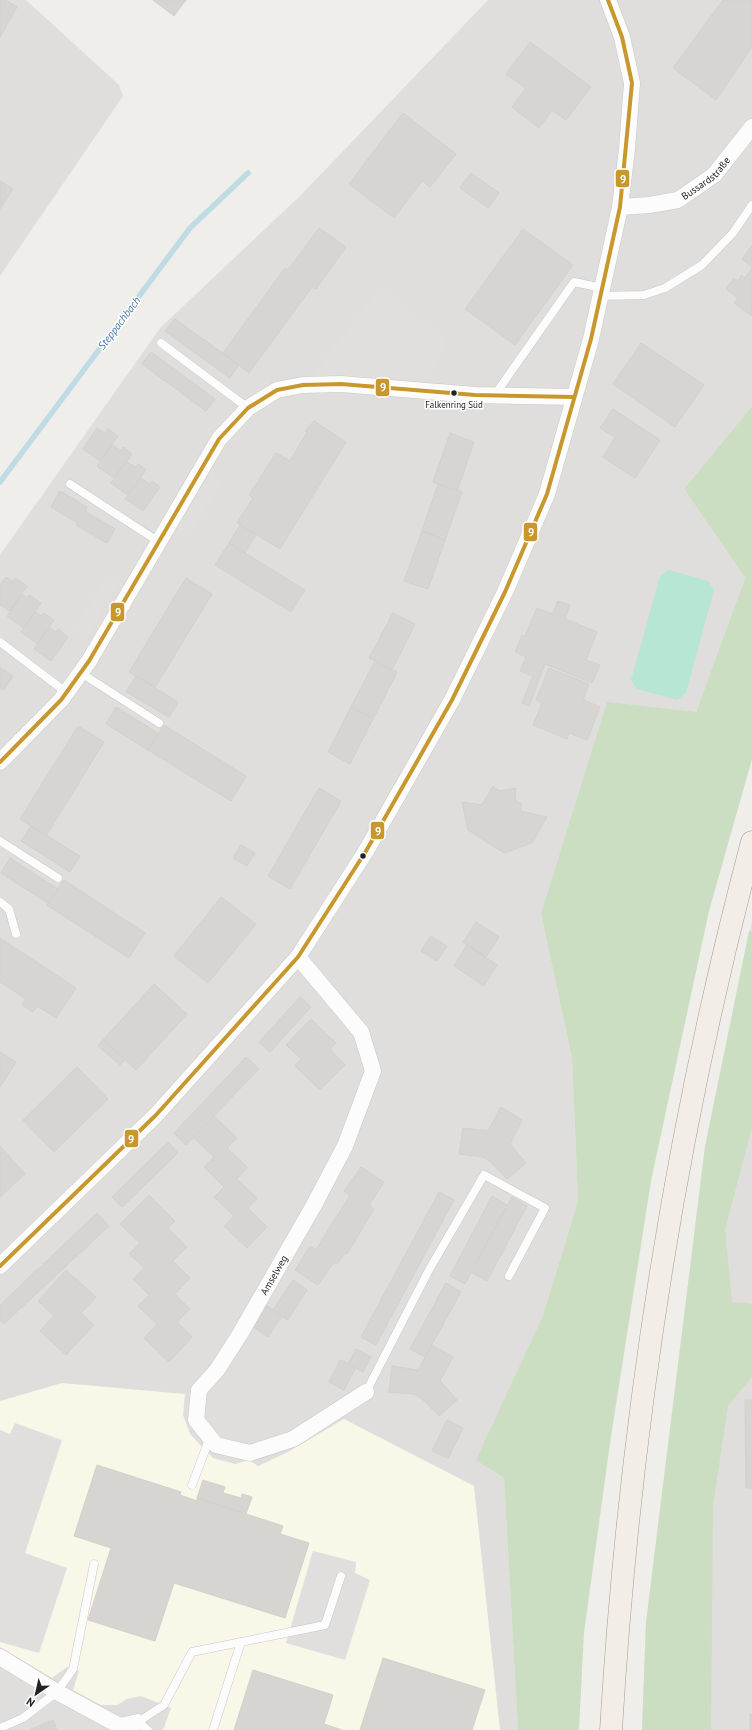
<svg xmlns="http://www.w3.org/2000/svg" width="752" height="1730" viewBox="0 0 752 1730" font-family="'PT Sans',sans-serif">
  <style>
    .residential { fill: #dfdedc }
    .education { fill: #f8f7e8 }
    .forest { fill: #cbdec1 }
    .pitch { fill: #b7e6d2 }
    .parking { fill: #e0dfde }
    .lines { fill: none; stroke-linecap: round; stroke-linejoin: round }
    .stream { stroke: #bfdbe3; stroke-width: 5.5 }
    .building { fill: #d7d4d2; stroke: #d3d0cc }
    .lane-casing { stroke: #c9c8c7; stroke-width: 9 }
    .street-casing { stroke: #c9c8c7; stroke-width: 17 }
    .primary-casing { stroke: #a79c86; stroke-width: 23 }
    .lane { stroke: #fdfcfc; stroke-width: 8 }
    .street { stroke: #fdfcfc; stroke-width: 16 }
    .primary { stroke: #f3ede7; stroke-width: 22 }
    .bus-1-casing { stroke: #fff; stroke-width: 7 }
    .bus-1 { stroke: #c8972e; stroke-width: 4 }
    .bus-dot { fill: #222; stroke: #fff; stroke-width: 1.5 }
    .labels { text-anchor: middle; dominant-baseline: central; stroke-width: 3; stroke-linejoin: round; paint-order: stroke }
    .bus-label { font-size: 9px; fill: #222; stroke: #fff }
    .street-label { font-size: 10px; fill: #222; stroke: #fff }
    .water-label { font-size: 11px; font-style: italic; fill: #4a7aab; stroke: #fff }
    .line-badge { stroke: #fff; stroke-width: 1.5 }
    .badge-label { font-size: 11px; text-anchor: middle; font-weight: bold; fill: #fff }
  </style>
  <rect width="100%" height="100%" fill="#f0eeeb"/>
  <!-- residential -->
  <g class="residential">
    <polygon points="0,0 26,0 119,85 123,96 0,276"/>
    <polygon points="488,0 752,0 752,406 684,489 745,578 696,712 541,914 572,1058 578,1201 542,1318 504,1478 518,1730 0,1730 0,555 160,328 301,195"/>
    <polygon points="752,921 752,1730 642,1730 646,1623 705,1147"/>
  </g>
  <!-- education -->
  <polygon class="education" points="62,1383 185,1394 183,1415 190,1434 213,1458 235,1464 249,1460 258,1466 288,1452 344,1419 474,1486 500,1730 163,1730 171,1708 141,1696 127,1699 117,1705 101,1705 73,1690 79,1671 67,1667 52,1678 0,1647 0,1401"/>
  <!-- forest -->
  <g class="forest">
    <polygon points="752,406 752,759 709,911 651,1181 610,1443 584,1633 579,1730 518,1730 504,1478 476,1460 542,1318 578,1201 572,1058 541,914 607,702 696,712 745,578 684,489"/>
    <polygon points="749,931 752,932 752,1128 725,1229 732,1302 752,1304 752,1377 728,1406 713,1505 711,1730 642,1730 646,1623 705,1147"/>
  </g>
  <!-- pitch -->
  <polygon class="pitch" points="670,570 708,581 714,590 686,693 677,700 637,689 631,680 660,576"/>
  <!-- parking -->
  <g class="parking">
    <polygon points="379,288 449,342 426,380 313,375"/>
    <polygon points="213,468 219,487 195,527 175,534"/>
    <polygon points="106,576 119,584 84,640 77,625"/>
    <polygon points="15,1423 62,1440 25,1553 67,1568 39,1653 0,1642 0,1430 10,1434"/>
    <polygon points="313,1551 356,1562 355,1573 370,1580 345,1660 286,1643"/>
  </g>
  <g class="lines">
    <!-- stream -->
    <polyline class="stream" points="0,482 190,228 248,173"/>
  </g>
  <!-- building -->
  <g class="building">
    <polygon points="0,0 5,0 17,7 0,37"/>
    <polygon points="153,0 186,0 174,16"/>
    <polygon points="723,0 752,0 752,47 716,100 673,68"/>
    <polygon points="530,42 591,87 566,120 552,110 539,128 512,107 526,88 506,74"/>
    <polygon points="403,113 456,154 430,187 422,181 394,218 349,184"/>
    <polygon points="471,173 499,193 488,208 460,188"/>
    <polygon points="0,181 13,189 0,209"/>
    <polygon points="319,228 346,247 316,289 312,287 249,373 223,353 285,268 288,270"/>
    <polygon points="523,229 573,265 515,345 465,309"/>
    <polygon points="752,245 752,267 742,259"/>
    <polygon points="752,268 752,316 734,303 738,298 726,289 734,278 738,281 742,275 745,278"/>
    <polygon points="175,319 239,365 230,378 165,331"/>
    <polygon points="641,343 704,385 675,427 613,384"/>
    <polygon points="151,352 215,399 206,411 142,364"/>
    <polygon points="613,409 660,440 635,478 603,457 615,437 600,428"/>
    <polygon points="314,421 346,442 280,549 237,523 253,498 249,495 276,453 290,461 307,432 305,431"/>
    <polygon points="97,428 105,433 108,429 118,436 100,461 83,449"/>
    <polygon points="450,433 474,442 457,491 433,482"/>
    <polygon points="112,445 121,451 123,447 132,454 114,478 97,466"/>
    <polygon points="126,461 135,467 138,464 146,470 128,495 111,483"/>
    <polygon points="140,478 150,484 152,481 160,487 143,511 125,499"/>
    <polygon points="438,484 462,492 445,540 422,531"/>
    <polygon points="60,491 87,507 85,511 115,529 107,543 76,525 78,523 51,507"/>
    <polygon points="240,525 256,535 245,553 229,543"/>
    <polygon points="422,531 445,540 428,589 404,581"/>
    <polygon points="229,543 305,590 291,612 215,565"/>
    <polygon points="6,577 13,582 15,578 27,586 10,611 0,605 0,585"/>
    <polygon points="186,578 212,594 155,687 129,672"/>
    <polygon points="22,594 27,598 29,595 41,603 24,628 7,616"/>
    <polygon points="558,601 570,605 565,619 597,632 586,660 600,665 592,683 545,664 529,706 522,703 533,676 520,671 526,657 515,652 522,635 525,636 537,608 553,614"/>
    <polygon points="35,612 41,616 44,613 54,620 38,644 21,632"/>
    <polygon points="393,613 415,624 392,670 369,658"/>
    <polygon points="49,627 56,632 58,629 68,637 51,661 34,649"/>
    <polygon points="375,661 397,672 373,719 351,707"/>
    <polygon points="0,667 13,676 4,690 0,687"/>
    <polygon points="549,668 589,684 583,700 600,707 587,740 569,733 567,739 533,725 542,703 536,700"/>
    <polygon points="136,676 178,702 169,717 126,692"/>
    <polygon points="116,707 158,733 148,750 106,724"/>
    <polygon points="351,707 373,719 350,764 328,752"/>
    <polygon points="164,725 246,776 231,801 148,750"/>
    <polygon points="78,726 104,742 46,836 20,819"/>
    <polygon points="493,786 499,791 516,788 515,800 521,803 521,811 547,817 532,843 504,853 468,830 462,802 482,805"/>
    <polygon points="319,788 341,801 290,889 268,876"/>
    <polygon points="31,826 80,856 70,872 21,841"/>
    <polygon points="241,845 255,853 247,866 233,858"/>
    <polygon points="10,858 58,889 49,904 1,873"/>
    <polygon points="64,880 145,933 129,958 47,905"/>
    <polygon points="221,897 256,924 208,983 174,956"/>
    <polygon points="476,922 499,937 486,957 463,942"/>
    <polygon points="431,936 447,946 437,961 421,951"/>
    <polygon points="0,938 76,988 56,1018 37,1006 33,1012 22,1005 26,999 0,982"/>
    <polygon points="467,945 497,965 484,986 454,966"/>
    <polygon points="154,984 187,1014 136,1070 103,1040"/>
    <polygon points="300,997 311,1007 270,1052 259,1042"/>
    <polygon points="311,1019 336,1043 330,1049 345,1065 320,1090 295,1066 301,1059 286,1045"/>
    <polygon points="103,1040 125,1059 120,1065 98,1046"/>
    <polygon points="0,1052 16,1062 0,1087"/>
    <polygon points="246,1057 259,1069 186,1145 174,1133"/>
    <polygon points="77,1067 108,1099 54,1152 23,1120"/>
    <polygon points="501,1107 522,1120 510,1144 526,1163 507,1179 491,1162 483,1157 459,1154 463,1128 488,1131"/>
    <polygon points="214,1116 237,1138 227,1148 247,1167 237,1179 257,1198 248,1208 267,1227 247,1248 224,1226 234,1216 214,1197 224,1187 204,1167 214,1157 193,1137"/>
    <polygon points="168,1142 178,1153 122,1207 112,1197"/>
    <polygon points="0,1146 25,1174 0,1197"/>
    <polygon points="361,1167 384,1182 369,1205 374,1209 347,1254 345,1253 337,1264 334,1262 318,1285 295,1270 310,1246 316,1250 350,1195 344,1191"/>
    <polygon points="439,1192 454,1200 376,1345 361,1337"/>
    <polygon points="149,1195 175,1221 168,1228 187,1247 173,1261 190,1278 175,1294 190,1309 177,1322 192,1337 169,1362 144,1338 157,1324 138,1306 149,1295 133,1279 144,1268 129,1254 140,1243 120,1224"/>
    <polygon points="492,1196 507,1205 465,1284 450,1276"/>
    <polygon points="512,1197 527,1206 487,1281 471,1272"/>
    <polygon points="97,1213 109,1226 4,1324 0,1320 0,1305"/>
    <polygon points="66,1270 96,1297 81,1313 94,1325 66,1355 40,1331 54,1316 38,1301"/>
    <polygon points="293,1280 307,1290 288,1320 273,1310"/>
    <polygon points="446,1283 461,1292 425,1357 410,1349"/>
    <polygon points="266,1305 282,1316 268,1337 252,1326"/>
    <polygon points="432,1345 453,1357 440,1381 457,1400 439,1416 422,1399 414,1394 389,1392 392,1366 418,1370"/>
    <polygon points="356,1349 371,1357 363,1372 348,1364"/>
    <polygon points="340,1360 356,1367 344,1390 329,1382"/>
    <polygon points="745,1400 752,1400 752,1488 746,1488"/>
    <polygon points="447,1420 463,1428 448,1458 432,1451"/>
    <polygon points="97,1465 181,1492 180,1495 197,1501 197,1498 283,1526 280,1534 309,1543 285,1618 174,1583 155,1641 88,1620 111,1548 74,1536"/>
    <polygon points="203,1480 225,1487 223,1493 241,1498 242,1494 252,1497 246,1514 197,1498"/>
    <polygon points="383,1658 485,1690 472,1730 360,1730"/>
    <polygon points="253,1670 333,1695 324,1724 342,1730 234,1730"/>
    <rect x="750" y="1714" width="2" height="16"/>
    <polygon points="53,1720 57,1730 29,1730"/>
  </g>
  <g class="lines">
    <defs>
      <g id="lane">
        <polyline points="600,296 644,295 665,288 702,265 733,233 752,205"/>
        <polyline points="161,343 248,408"/>
        <polyline points="494,396 574,282 602,288"/>
        <polyline points="70,484 159,542"/>
        <polyline points="0,642 67,693"/>
        <polyline points="81,673 159,723"/>
        <polyline points="0,841 58,878"/>
        <polyline points="0,902 9,909 16,934"/>
        <polyline points="366,1392 429,1270 484,1175 545,1208 509,1276"/>
        <polyline points="192,1485 210,1437"/>
        <polyline points="0,1728 23,1718 57,1692 73,1669 94,1564"/>
        <polyline points="148,1730 138,1722 164,1705 192,1652 325,1625 341,1576"/>
        <polyline points="213,1730 241,1642"/>
      </g>
      <g id="street">
        <path id="s1" d="M620,207L649,205L678,200L714,175L752,127"/>
        <polyline points="0,762 61,700 89,661 219,439 248,408 277,390 303,385 341,384 475,395 574,397"/>
        <polyline points="298,957 361,1032 373,1071 345,1146 314,1205 240,1334 217,1370 199,1390 196,1420 216,1445 250,1453 293,1439 366,1392"/>
        <polyline points="0,1266 156,1115 298,957 366,851 452,700 505,592 547,494 591,339 620,207 627,149 632,83 622,37 608,0"/>
        <polyline points="0,1657 57,1692 120,1726 138,1722"/>
      </g>
      <path id="primary" d="M611,1730C629,1431 675,1132 752,842"/>
    </defs>
    <!-- lane casing -->
    <use href="#lane" class="lane-casing"/>
    <!-- street casing -->
    <use href="#street" class="street-casing"/>
    <!-- primary casing -->
    <use href="#primary" class="primary-casing"/>
    <!-- lane -->
    <use href="#lane" class="lane"/>
    <!-- street -->
    <use href="#street" class="street"/>
    <!-- primary -->
    <use href="#primary" class="primary"/>
    <defs>
      <g id="bus-1">
        <polyline points="0,762 61,700 89,661 219,439 248,408 277,390 303,385 341,384 475,395 574,397"/>
        <polyline points="0,1266 156,1115 298,957 366,851 452,700 505,592 547,494 591,339 620,207 632,83 622,37 608,0"/>
      </g>
    </defs>
    <!-- bus-1 casing -->
    <use href="#bus-1" class="bus-1-casing"/>
    <!-- bus-1 -->
    <use href="#bus-1" class="bus-1"/>
  </g>
  <!-- markers -->
  <g class="bus-dot">
    <circle cx="454" cy="393" r="3.5"/>
    <circle cx="363" cy="856" r="3.5"/>
  </g>
  <g class="labels">
    <!-- bus labels -->
    <g class="bus-label">
      <text x="454" y="404">Falkenring Süd</text>
    </g>
    <!-- street labels -->
    <g class="street-label">
      <text stroke="none"><textPath href="#s1" startOffset="94">Bussardstraße</textPath></text>
      <text transform="translate(274 1275) rotate(-60)">Amselweg</text>
    </g>
    <!-- water labels -->
    <g class="water-label">
      <text transform="translate(119 323) rotate(-53)">Steppachbach</text>
    </g>
  </g>
  <g class="line-badge">
    <rect x="615" y="169" width="15" height="19" rx="4" fill="#c8972e"/>
    <rect x="375" y="378" width="15" height="19" rx="4" fill="#c8972e"/>
    <rect x="523" y="522" width="15" height="20" rx="4" fill="#c8972e"/>
    <rect x="110" y="602" width="15" height="20" rx="4" fill="#c8972e"/>
    <rect x="370" y="821" width="15" height="19" rx="4" fill="#c8972e"/>
    <rect x="124" y="1129" width="15" height="19" rx="4" fill="#c8972e"/>
  </g>
  <g class="badge-label">
    <text x="623" y="183">9</text>
    <text x="383" y="391">9</text>
    <text x="531" y="536">9</text>
    <text x="118" y="616">9</text>
    <text x="378" y="835">9</text>
    <text x="131" y="1143">9</text>
  </g>
  <!-- north arrow -->
  <g transform="translate(36 1694) rotate(214)" stroke="#ffffff" stroke-width="3" paint-order="stroke">
  <path d="M0-3L7 15L0 10L-7 15Z" fill="#222222"/>
  <text y="-6" font-size="11" font-weight="bold" text-anchor="middle" fill="#222222">N</text>
  </g>
</svg>
